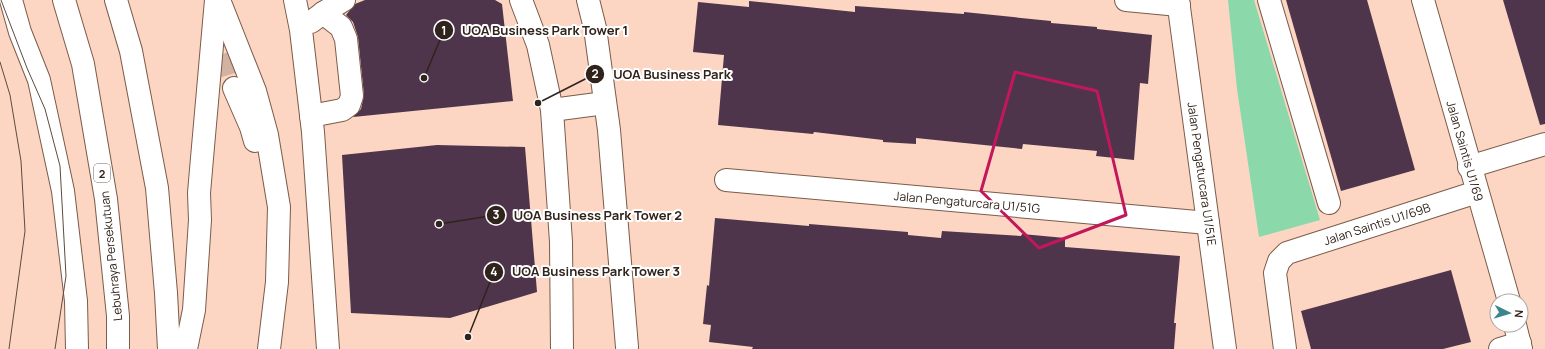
<svg xmlns="http://www.w3.org/2000/svg" width="1545" height="349" viewBox="0 0 1545 349" font-family="Manrope,sans-serif">
  <style>
    .green { fill: #8bd9aa }
    .building { fill: #4e354b }
    .lines { fill: none; stroke-linecap: round; stroke-linejoin: round }
    .minor-tunnel { stroke: #d3b2a1; stroke-width: 22; stroke-dasharray: 22 11; stroke-linecap: butt }
    .minor-casing { stroke: #7b5b4a; stroke-width: 24 }
    .highway-casing { stroke: #7b5b4a; stroke-width: 24 }
    .minor { stroke: #fff; stroke-width: 22 }
    .highway { stroke: #fff; stroke-width: 22 }
    .tram { stroke: #5d4b40; stroke-width: 1 }
    .marked { fill: none; stroke: #c2185b; stroke-width: 3; stroke-linejoin: round }
    .labels { text-anchor: middle; dominant-baseline: central; stroke-width: 4; stroke-linejoin: round; paint-order: stroke }
    .shield { fill: #fff; stroke: #6e655f; stroke-width: 1 }
    .shield-label { font-size: 11px; font-weight: bold; fill: #30231b }
    .street-label { font-size: 12px; fill: #30231b; stroke: #fff }
    .leader { fill: none; stroke: #30231b; stroke-width: 1.5 }
    .callout-dot { fill: #30231b; stroke: #fff; stroke-width: 1.5 }
    .mark-label { font-size: 12px; text-anchor: middle; font-weight: bold; fill: #fff }
    .callout-label { font-size: 13px; text-anchor: middle; font-weight: bold; fill: #30231b; stroke: #fff; stroke-width: 4; stroke-linejoin: round; paint-order: stroke }
  </style>
  <rect width="100%" height="100%" fill="#fcd6c3"/>
  <!-- green -->
  <polygon class="green" points="1228,0 1254,0 1320,220 1259,237 1237,89"/>
  <!-- building -->
  <g class="building">
    <polygon points="365,0 495,0 502,4 513,101 353,117 361,109 364,95 358,37 353,22 346,15 355,4"/>
    <polygon points="1286,0 1367,0 1415,170 1341,191"/>
    <polygon points="1503,0 1545,0 1545,124 1540,125"/>
    <polygon points="749,1 855,12 855,6 964,14 964,12 1051,21 1051,23 1097,27 1097,29 1152,35 1148,84 1140,83 1134,160 1096,156 1097,151 1023,144 1022,149 916,138 916,144 883,142 883,140 814,132 813,134 718,125 724,55 693,52 698,2 749,7"/>
    <polygon points="437,145 525,147 537,292 450,318 351,313 342,155"/>
    <polygon points="715,218 809,226 809,224 908,232 908,235 941,238 942,231 1021,236 1022,234 1065,238 1065,247 1180,256 1174,323 1176,323 1174,349 752,349 753,347 709,342 711,325 703,324 707,285 709,286"/>
    <polygon points="1451,270 1471,342 1443,349 1311,349 1301,311"/>
  </g>
  <g class="lines">
    <!-- minor-tunnel -->
    <polyline class="minor-tunnel" points="214,22 234,88"/>
    <defs>
      <g id="minor">
        <polyline points="11,0 20,32 39,80 63,191 76,301 77,349"/>
        <polyline points="219,0 255,91 267,135 279,207 277,282 269,349"/>
        <polyline points="295,0 301,30 313,132 328,349"/>
        <polyline points="521,0 538,45 552,110 561,242 562,349"/>
        <polyline points="588,0 595,28 609,130 627,347"/>
        <polyline points="1126,0 1179,5"/>
        <polyline points="1178,0 1225,349"/>
        <polyline points="1269,0 1329,203"/>
        <polyline points="1423,0 1509,301"/>
        <polyline points="311,22 323,13 344,0"/>
        <polyline points="234,88 251,127 255,141"/>
        <polyline points="552,110 605,103"/>
        <polyline points="311,116 342,110 349,105 352,96 346,39 341,27 323,13"/>
        <polyline points="1469,167 1545,144"/>
        <polyline points="726,180 1208,223"/>
        <polyline points="1515,325 1521,349"/>
        <polyline points="1285,349 1275,273 1279,261 1287,253 1477,192"/>
        <polyline points="1500,349 1520,343"/>
      </g>
      <g id="highway">
        <polyline points="64,0 83,64 106,199 118,316 118,349"/>
        <polyline points="116,0 131,51 157,188 166,293 169,349"/>
        <polyline points="186,349 194,310 200,220 199,193 202,158 216,0"/>
      </g>
    </defs>
    <!-- minor casing -->
    <use href="#minor" class="minor-casing"/>
    <!-- highway casing -->
    <use href="#highway" class="highway-casing"/>
    <!-- minor -->
    <use href="#minor" class="minor"/>
    <!-- highway -->
    <use href="#highway" class="highway"/>
    <!-- tram -->
    <g class="tram">
      <polyline points="1,0 27,68 45,109 60,166 66,276 55,349"/>
      <polyline points="0,62 10,95 21,161 25,231 9,349"/>
    </g>
  </g>
  <!-- marked area -->
  <path class="marked" d="M1015,72L1097,91L1126,215L1039,248L981,191Z"/>
  <g class="labels">
    <!-- shield labels -->
    <rect class="shield" x="94" y="164" width="16" height="18" rx="3"/>
    <g class="shield-label">
      <text x="102" y="173">2</text>
    </g>
    <!-- street labels -->
    <g class="street-label">
      <text transform="translate(1465 151) rotate(74)">Jalan Saintis U1/69</text>
      <text transform="translate(1202 174) rotate(82)">Jalan Pengaturcara U1/51E</text>
      <text transform="translate(967 202) rotate(5)">Jalan Pengaturcara U1/51G</text>
      <text transform="translate(1377 224) rotate(-18)">Jalan Saintis U1/69B</text>
      <text transform="translate(111 256) rotate(-96)">Lebuhraya Persekutuan</text>
    </g>
  </g>
  <!-- callouts -->
  <path class="leader" d="M424 78L444 30M538 103L595 74M439 224L496 215M468 337L494 272"/>
  <g class="callout-dot">
    <circle cx="424" cy="78" r="4"/>
    <circle cx="538" cy="103" r="4"/>
    <circle cx="439" cy="224" r="4"/>
    <circle cx="468" cy="337" r="4"/>
    <circle cx="444" cy="30" r="10"/>
    <circle cx="595" cy="74" r="10"/>
    <circle cx="496" cy="215" r="10"/>
    <circle cx="494" cy="272" r="10"/>
  </g>
  <g class="mark-label">
    <text x="444" y="35">1</text>
    <text x="595" y="78">2</text>
    <text x="496" y="219">3</text>
    <text x="494" y="276">4</text>
  </g>
  <g class="callout-label">
    <text x="545" y="35">UOA Business Park Tower 1</text>
    <text x="672" y="79">UOA Business Park</text>
    <text x="598" y="220">UOA Business Park Tower 2</text>
    <text x="596" y="276">UOA Business Park Tower 3</text>
  </g>
  <!-- north arrow -->
  <g transform="translate(1509 313) rotate(95)"><circle r="19" fill="#ffffff" stroke="#aca7a4"/>
  <path d="M0-3L7 15L0 10L-7 15Z" fill="#3d858c"/>
  <text y="-6" font-size="11" font-weight="bold" text-anchor="middle" fill="#30231b">N</text>
  </g>
</svg>
